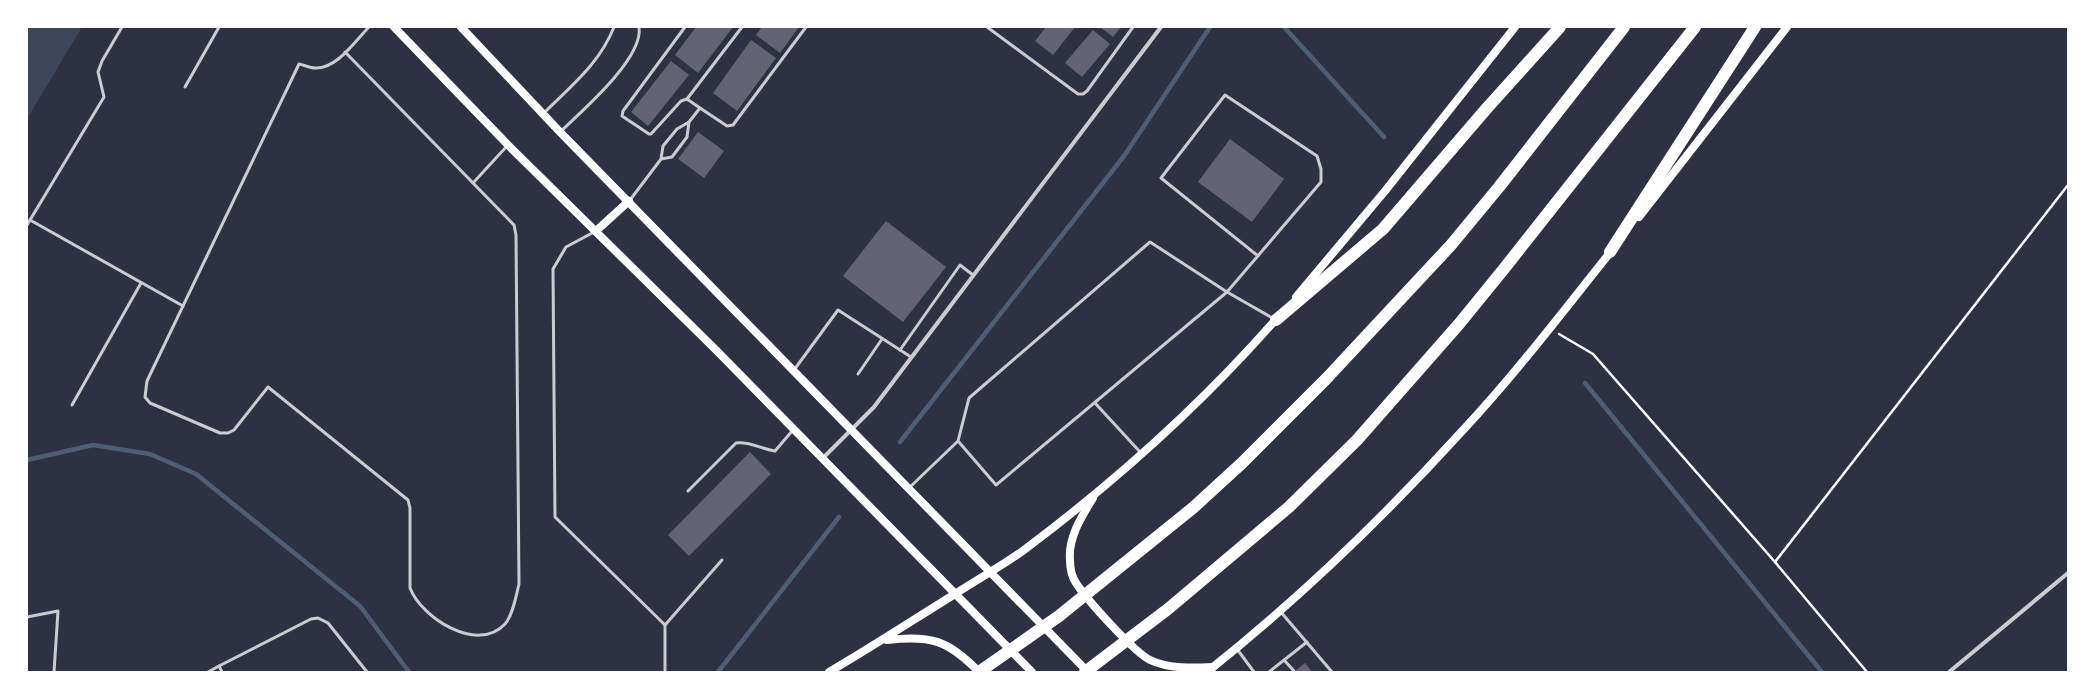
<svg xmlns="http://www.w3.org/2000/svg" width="2095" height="699" viewBox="0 0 2095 699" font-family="'Open Sans',sans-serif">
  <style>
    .green { fill: #3c4559 }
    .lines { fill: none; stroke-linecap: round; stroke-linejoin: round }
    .stream { stroke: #4f5d75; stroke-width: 4.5 }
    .building { fill: #626471 }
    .path { stroke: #fff; stroke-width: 2.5 }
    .service { stroke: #caccd0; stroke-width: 3 }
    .minor { stroke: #caccd0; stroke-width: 4 }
    .secondary { stroke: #fff; stroke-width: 8 }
    .motorway { stroke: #fff; stroke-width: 12 }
  </style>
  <rect width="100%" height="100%" fill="#2d3142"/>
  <!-- green -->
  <polygon class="green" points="27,27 82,27 27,119"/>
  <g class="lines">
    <!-- stream -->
    <g class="stream">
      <polyline points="1284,27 1384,137"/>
      <polyline points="1585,383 1822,672"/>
      <polyline points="900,442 1124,156 1210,27"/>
      <polyline points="27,460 93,445 150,454 196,474 360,606 409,672"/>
      <polyline points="718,672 839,517"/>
    </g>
  </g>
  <!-- building -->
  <g class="building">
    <polygon points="696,27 733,27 698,73 675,55"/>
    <polygon points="762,27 799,27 780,53 756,35"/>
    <polygon points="1046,27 1075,27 1053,55 1035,41"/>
    <polygon points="1100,27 1121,27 1113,37"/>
    <polygon points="1093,30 1110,44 1082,77 1065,63"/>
    <polygon points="751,40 776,58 737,111 713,93"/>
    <polygon points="671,61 689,75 648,126 631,112"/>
    <polygon points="698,132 724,151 704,178 678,159"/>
    <polygon points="1230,139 1284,179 1252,222 1198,182"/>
    <polygon points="886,221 946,267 903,322 843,276"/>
    <polygon points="750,452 771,474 689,556 668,535"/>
    <polygon points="1305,663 1312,672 1294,672"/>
  </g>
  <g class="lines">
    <!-- path -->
    <g class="path">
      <polyline points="1559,334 1593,354 1775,562 2068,185"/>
      <polyline points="1775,562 1867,672"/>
    </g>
    <!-- service -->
    <g class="service">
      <polyline points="685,27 623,111 622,116 649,134 651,134 681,101 687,99"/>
      <polyline points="987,27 1078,94 1083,94 1087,91 1133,27"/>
      <path d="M345,52L514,225L516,235L519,584C516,596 513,615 505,624C477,654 421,617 410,588V508L408,500L268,387L234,430L228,433H220L150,403L145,397L147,381L299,64C304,65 310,68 315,68C337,69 355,41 369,27"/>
      <polyline points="185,87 219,27"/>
      <polyline points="700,108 687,99 742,27"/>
      <path d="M544,113C571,86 600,63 614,27"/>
      <polyline points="689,122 700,108 727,126 733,125 806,27"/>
      <path d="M560,132C581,112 644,58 639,27"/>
      <polyline points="473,183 507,146"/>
      <polyline points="630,200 661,159 663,146 677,129 689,122 687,137 672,157 661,159"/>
      <polyline points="30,220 183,306"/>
      <polyline points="27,225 104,97 98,72 102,61 122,27"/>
      <polyline points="594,232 566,247 553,269 555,517 665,625"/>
      <polyline points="1258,256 1161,178 1225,95 1317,156 1321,169 1321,182 1227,292 1274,319"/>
      <polyline points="900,350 960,265 973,275"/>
      <polyline points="794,370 838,310 911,357"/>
      <polyline points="858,374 882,339"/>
      <polyline points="1095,403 1141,453"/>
      <polyline points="72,405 141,283"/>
      <polyline points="909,488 958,441 996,485 1227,292 1150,242 969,398 958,441"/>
      <path d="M688,491L736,443C749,441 762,449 775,451L793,430"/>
      <polyline points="1280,611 1332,672"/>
      <polyline points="27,617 58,611 54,672"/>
      <polyline points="1237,649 1254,672"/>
      <polyline points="1284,660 1294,671"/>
      <polyline points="208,672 219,666"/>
      <polyline points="222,672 219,666 311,619 318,618 328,623 367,672"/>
      <polyline points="665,672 665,625 722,560"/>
      <polyline points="1269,672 1307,642"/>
    </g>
    <!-- minor -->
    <g class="minor">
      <polyline points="823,458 874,407 1161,27"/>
      <polyline points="1949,672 2068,573"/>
    </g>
    <!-- secondary -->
    <g class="secondary">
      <polyline points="394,27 510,147 716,350 1032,672"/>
      <polyline points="461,27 560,132 1088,672"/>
      <polyline points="1639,217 1787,27"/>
      <polyline points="596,231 629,201"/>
      <polyline points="1296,297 1385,191 1515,27"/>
      <path d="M1093,498C1082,516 1068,537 1070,560C1070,567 1072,577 1076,583C1087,600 1134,652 1150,660C1169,669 1193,668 1213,667"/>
      <path d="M887,640C931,635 948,640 979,672"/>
      <path d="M829,672C872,647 913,620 955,594C978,579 1002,566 1024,550C1116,481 1202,404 1278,317"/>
      <path d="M1207,672C1300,598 1385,516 1464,429C1517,372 1564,310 1613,249"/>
    </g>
    <!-- motorway -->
    <g class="motorway">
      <polyline points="1610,252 1755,27"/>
      <polyline points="1276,320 1383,229 1487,108 1560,27"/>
      <polyline points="979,672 1059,616 1194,507 1242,463 1326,379 1451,245 1499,187 1624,27"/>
      <polyline points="1085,672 1168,609 1289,507 1357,440 1459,324 1503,270 1695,27"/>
    </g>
  </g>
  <!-- border -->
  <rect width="2095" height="699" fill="none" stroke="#ffffff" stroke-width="56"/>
</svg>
